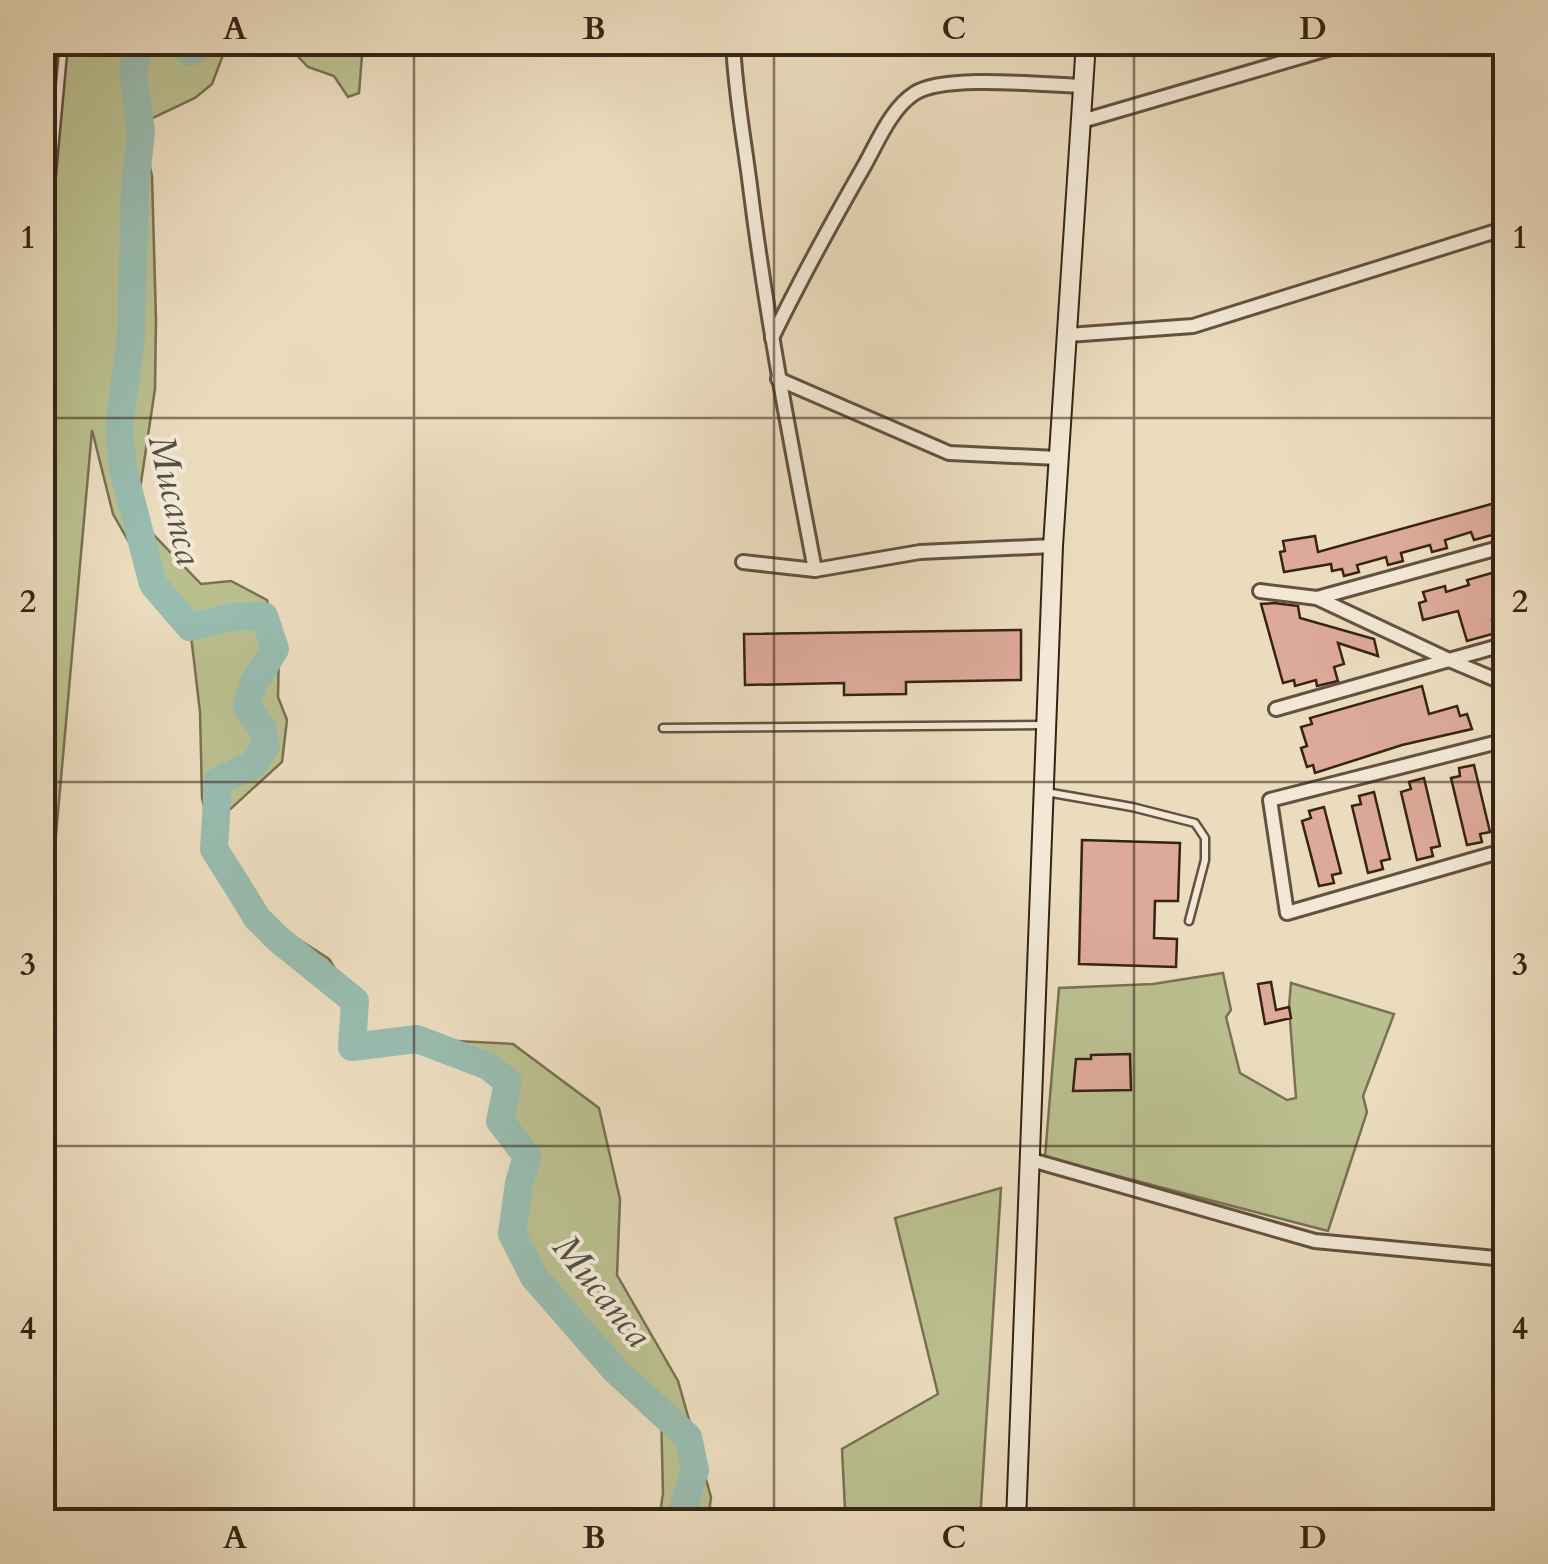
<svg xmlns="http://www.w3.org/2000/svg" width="1548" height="1564" viewBox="0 0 1548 1564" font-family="Cardo,serif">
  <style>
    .green { fill: #babf8f; stroke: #787152; stroke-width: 2.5 }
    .water { fill: #98bcb0; stroke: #717f72; stroke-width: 2.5 }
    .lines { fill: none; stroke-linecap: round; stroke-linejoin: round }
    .shore { stroke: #687062; stroke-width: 2.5 }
    .river { stroke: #98bcb0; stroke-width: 28 }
    .building { fill: #dda999; stroke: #372315; stroke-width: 2.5 }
    .lane-casing { stroke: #64513f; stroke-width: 11 }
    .street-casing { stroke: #64513f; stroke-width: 18 }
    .secondary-casing { stroke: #372315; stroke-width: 22 }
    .lane { stroke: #f2e8d5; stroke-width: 6 }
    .street { stroke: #f2e8d5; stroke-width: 12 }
    .secondary { stroke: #f2e8d5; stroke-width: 18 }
    .grid { fill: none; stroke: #372315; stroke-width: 2.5; stroke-opacity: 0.55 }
    .labels { text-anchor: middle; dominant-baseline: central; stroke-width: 8; stroke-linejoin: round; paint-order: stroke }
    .water-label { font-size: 38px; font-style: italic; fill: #545144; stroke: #f2e8d5 }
    .neatline { fill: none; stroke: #372315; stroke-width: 4 }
    .grid-label { font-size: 32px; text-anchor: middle; font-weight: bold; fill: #372315 }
  </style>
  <rect width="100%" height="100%" fill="#ebdcbe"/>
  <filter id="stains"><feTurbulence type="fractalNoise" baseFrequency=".002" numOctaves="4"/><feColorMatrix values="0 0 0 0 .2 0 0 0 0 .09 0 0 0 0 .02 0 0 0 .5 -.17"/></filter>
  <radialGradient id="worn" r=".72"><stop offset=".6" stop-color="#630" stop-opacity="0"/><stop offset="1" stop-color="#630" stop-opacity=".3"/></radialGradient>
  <!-- green -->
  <g class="green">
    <polygon points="43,43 126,43 125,59 130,43 235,43 226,47 212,84 195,98 140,124 152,176 156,320 155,389 140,489 152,533 201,584 231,581 267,600 279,648 278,697 287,720 282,762 226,813 222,840 270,921 329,959 355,1001 257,918 214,849 202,798 200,712 190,627 153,584 113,514 92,430 43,981"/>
    <polygon points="285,43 363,43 359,93 348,97 334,76 308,67"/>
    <polygon points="1223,973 1231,1010 1226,1017 1240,1073 1287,1100 1296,1098 1289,1007 1291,983 1394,1014 1363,1096 1367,1112 1328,1231 1045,1157 1059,988 1153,984"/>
    <polygon points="417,1039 513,1044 599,1108 620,1199 617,1275 678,1381 711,1497 708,1521 659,1521 663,1493 661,1411 615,1370 534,1277 512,1234 519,1183 527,1156 500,1121 507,1082 488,1066"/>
    <polygon points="1001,1188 980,1521 819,1521 820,1515 845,1510 842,1449 938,1394 895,1218"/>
  </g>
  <!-- water -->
  <polygon class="water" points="43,43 64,43 43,281"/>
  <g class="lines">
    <!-- shore -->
    <polyline class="shore" points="42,167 54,42"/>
    <!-- river -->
    <g class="river">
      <polyline points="138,42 133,73 141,131 135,187 131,337 119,426 123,469 153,584 190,627 232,617 264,616 275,649 253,684 247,706 262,728 266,745 253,765 218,781 214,849 240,890 257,918 277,938 355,1001 352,1047 417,1039 488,1066 508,1082 500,1121 527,1156 519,1183 512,1234 534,1277 615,1370 688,1437 695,1470 683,1508 696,1522"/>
      <polyline points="180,42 190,52 209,42"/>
    </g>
  </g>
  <!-- building -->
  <g class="building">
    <polygon points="1506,500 1506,531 1474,540 1471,532 1445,540 1447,548 1432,552 1430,545 1401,553 1403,561 1388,565 1386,557 1357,565 1359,572 1344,576 1342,569 1332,571 1331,564 1284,572 1280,552 1285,551 1283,541 1315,536 1318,552"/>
    <polygon points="1506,569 1506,618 1492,621 1496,633 1467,641 1458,611 1423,620 1419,603 1426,601 1423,592 1445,586 1446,592 1469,585 1467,580"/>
    <polygon points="1274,603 1298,606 1300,618 1374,639 1378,656 1338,643 1344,664 1334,667 1338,681 1317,686 1316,680 1295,686 1294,680 1283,683 1261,604"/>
    <polygon points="1021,630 1021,680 906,682 906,694 844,695 844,683 745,685 744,634"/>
    <polygon points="1422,686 1429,714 1457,706 1460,716 1467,714 1472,729 1402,745 1315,773 1313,765 1307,767 1301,748 1307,746 1301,727 1312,724 1310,718"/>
    <polygon points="1474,765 1490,832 1480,834 1482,842 1467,845 1451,778 1460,776 1459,768"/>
    <polygon points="1424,778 1440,846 1431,848 1433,856 1417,860 1401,792 1411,789 1409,782"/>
    <polygon points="1374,792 1390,859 1381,861 1383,869 1368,873 1352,806 1361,804 1359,796"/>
    <polygon points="1324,807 1341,873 1332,875 1334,883 1319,886 1302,821 1311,818 1309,811"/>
    <polygon points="1082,840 1180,843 1178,901 1155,901 1154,938 1177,939 1176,967 1079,964"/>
    <polygon points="1271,982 1276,1010 1289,1007 1291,1018 1265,1024 1258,984"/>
    <polygon points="1130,1054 1131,1090 1073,1091 1076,1059 1091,1059 1091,1055"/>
  </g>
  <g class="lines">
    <defs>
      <g id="lane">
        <polyline points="42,281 64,42"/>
        <polyline points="663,728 1046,725"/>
        <polyline points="1046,792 1132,807 1195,823 1205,838 1205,860 1189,921"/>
      </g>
      <g id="street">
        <path d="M733,42C735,94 745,143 751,194C767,320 791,444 815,570"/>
        <polyline points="1082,121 1352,42"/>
        <polyline points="1068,335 1193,326 1506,228"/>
        <path d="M772,338C800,280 831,224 863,168C877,144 890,109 915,93C946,74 1044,85 1083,86"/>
        <polyline points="778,379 949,453 1058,458"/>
        <polyline points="743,562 815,570 920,552 1053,546"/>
        <polyline points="1260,591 1317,598 1506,546"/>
        <polyline points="1317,598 1449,660 1506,644"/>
        <polyline points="1276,709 1449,660 1506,684"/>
        <polyline points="1506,740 1270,800 1287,913 1506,850"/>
        <polyline points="1028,1159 1315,1241 1506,1259"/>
      </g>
      <polyline id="secondary" points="1016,1522 1053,546 1086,42"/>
    </defs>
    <!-- lane casing -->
    <use href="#lane" class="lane-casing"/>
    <!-- street casing -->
    <use href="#street" class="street-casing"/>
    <!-- secondary casing -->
    <use href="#secondary" class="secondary-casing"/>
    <!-- lane -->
    <use href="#lane" class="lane"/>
    <!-- street -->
    <use href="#street" class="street"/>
    <!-- secondary -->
    <use href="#secondary" class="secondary"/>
  </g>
  <!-- grid -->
  <path class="grid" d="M414,42V1522M774,42V1522M1134,42V1522M42,418H1506M42,782H1506M42,1146H1506"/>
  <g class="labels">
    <!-- water labels -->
    <g class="water-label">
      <text transform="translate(175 500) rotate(77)">Mucanca</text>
      <text transform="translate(602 1291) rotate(51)">Mucanca</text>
    </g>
  </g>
  <!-- margin -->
  <rect width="1548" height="1564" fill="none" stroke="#ebdcbe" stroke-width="110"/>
  <rect x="55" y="55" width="1438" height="1454" class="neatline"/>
  <g class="grid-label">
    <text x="235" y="39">A</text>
    <text x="594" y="39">B</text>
    <text x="954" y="39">C</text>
    <text x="1313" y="39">D</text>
    <text x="28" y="248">1</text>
    <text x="1520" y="248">1</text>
    <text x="28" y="612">2</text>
    <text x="1520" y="612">2</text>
    <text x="28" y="975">3</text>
    <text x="1520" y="975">3</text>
    <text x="28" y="1339">4</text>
    <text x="1520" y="1339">4</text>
    <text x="235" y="1548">A</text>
    <text x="594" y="1548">B</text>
    <text x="954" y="1548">C</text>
    <text x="1313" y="1548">D</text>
  </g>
  <rect width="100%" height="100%" filter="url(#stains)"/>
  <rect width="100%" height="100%" fill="url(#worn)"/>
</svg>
